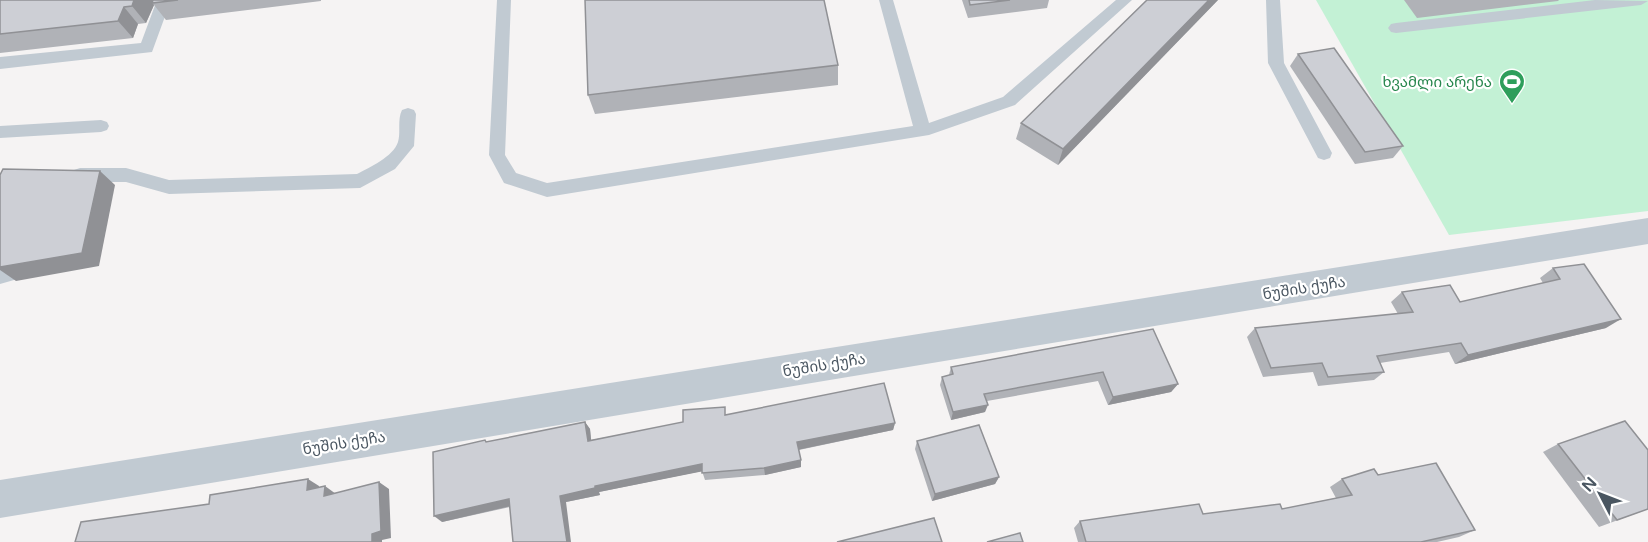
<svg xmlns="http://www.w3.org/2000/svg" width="1648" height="542" viewBox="0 0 1648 542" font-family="'Varela Round','Noto Sans Georgian',sans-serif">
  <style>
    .green { fill: #c3f1d5 }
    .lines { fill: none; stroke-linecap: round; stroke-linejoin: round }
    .service { fill: #c1cad2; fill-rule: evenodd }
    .minor { fill: #c1cad2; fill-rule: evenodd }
    .wall { fill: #b0b2b7 }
    .shaded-wall { fill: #909195 }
    .building { fill: #cdcfd5; stroke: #909195; stroke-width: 1.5 }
    .labels { text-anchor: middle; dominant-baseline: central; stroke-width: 4.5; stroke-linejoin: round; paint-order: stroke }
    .leisure-label { font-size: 15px; fill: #27864d; stroke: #fff; text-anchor: end }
    .street-label { font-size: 15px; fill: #4a5661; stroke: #fff }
  </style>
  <rect width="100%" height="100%" fill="#f5f3f3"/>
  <!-- green -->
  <polygon class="green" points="1316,0 1648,0 1648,211 1449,235"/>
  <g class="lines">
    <!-- service -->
    <g class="service">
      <polygon points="157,0 171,0 152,52 0,69 0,57 141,43"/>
      <polygon points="497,0 511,0 505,155 516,173 547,183 913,126 879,0 893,0 929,123 1003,97 1116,0 1132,0 1015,105 929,135 547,197 504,183 489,155"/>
      <polygon points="1266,0 1280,0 1284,63 1332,153 1330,158 1324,160 1318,158 1268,63"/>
      <polygon points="1595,0 1648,1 1641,5 1396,33 1391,32 1388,28 1391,24 1396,23"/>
      <path d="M408,108L414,110L416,114L414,146L395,169L360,188L169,194L126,182H80L74,180L72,175L74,170L80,168H126L169,180L357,174C370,167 393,157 398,142C401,132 397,120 402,110Z"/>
      <polygon points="101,120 107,122 109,126 107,130 101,132 0,138 0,126"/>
      <polygon points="8,267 14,270 17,275 14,280 0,284 0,268"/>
    </g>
    <!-- minor -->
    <polygon class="minor" points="1648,218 1648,244 0,518 0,480"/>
  </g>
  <!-- wall -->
  <g class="wall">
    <polygon points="0,0 321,0 321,1 166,20 154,5 146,23 138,24 133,38 0,53"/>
    <polygon points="962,0 1049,0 1047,8 968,18"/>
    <polygon points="1147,0 1218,0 1058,165 1016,139 1021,123"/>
    <polygon points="1404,0 1559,0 1558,1 1417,18"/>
    <polygon points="1298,54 1403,146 1393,158 1355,164 1290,66"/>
    <polygon points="838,65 838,85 595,114 588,95"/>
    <polygon points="1553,268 1606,328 1455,364 1449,352 1380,363 1384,372 1374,380 1318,386 1313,372 1263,377 1247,337 1255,328 1398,314 1391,302 1402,292 1460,302 1543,283 1540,278"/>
    <polygon points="1153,329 1178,384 1171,392 1108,405 1098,381 987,401 985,412 951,420 940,385 942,377 949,375 951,367"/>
    <polygon points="727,415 895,423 893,430 799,450 801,467 765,475 705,480 702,471 599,492 600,495 566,502 510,507 442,522 487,442 585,422 590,429 591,440"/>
    <polygon points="917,441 999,477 995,484 932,501 915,449"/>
    <polygon points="1558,444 1648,509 1599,527 1543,452"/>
    <polygon points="1378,475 1475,530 1459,537 1437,542 1078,542 1074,528 1080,521 1203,514 1282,509 1336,498 1330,487 1342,479"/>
  </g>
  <!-- shaded-wall -->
  <g class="shaded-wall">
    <polygon points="134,0 156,0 152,3 154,5 146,23 132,6"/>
    <polygon points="1209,0 1218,0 1058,165 1063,149"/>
    <polygon points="124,7 138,24 133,38 118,21"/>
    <polygon points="100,171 115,185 99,266 16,281 0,270 0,267"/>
    <polygon points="1621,319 1606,328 1455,364 1468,355"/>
    <polygon points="1178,384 1171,392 1108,405 1113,397"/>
    <polygon points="988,405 985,412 951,420 953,412"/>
    <polygon points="585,422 590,429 592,448 588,441"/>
    <polygon points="895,423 893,430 797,450 797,442"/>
    <polygon points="801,460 801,467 765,475 764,468"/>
    <polygon points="702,464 704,471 599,492 600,495 566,502 571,542 567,542 560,496 595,486"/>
    <polygon points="999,477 995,484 932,501 935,494"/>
    <polygon points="308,479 319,486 319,497 307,490"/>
    <polygon points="379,482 389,489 391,538 382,540 382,542 372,542 372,534"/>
    <polygon points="325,486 336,494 324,496"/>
    <polygon points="509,499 515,505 442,522 434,516"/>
  </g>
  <!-- building -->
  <g class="building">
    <polygon points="0,0 134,0 132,6 124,7 118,21 0,34"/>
    <polygon points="153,0 178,0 152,3"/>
    <polygon points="585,0 824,0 838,65 588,95"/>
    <polygon points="969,0 1010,0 970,5"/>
    <polygon points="1147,0 1209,0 1063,149 1021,123"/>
    <polygon points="1334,48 1403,146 1365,152 1298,54"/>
    <polygon points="3,169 100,171 82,253 0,267 0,175"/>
    <polygon points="1584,264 1621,319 1468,355 1461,343 1377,356 1384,372 1328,377 1322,363 1271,368 1255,328 1413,312 1402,292 1450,285 1460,302 1560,279 1553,268"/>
    <polygon points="1153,329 1178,384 1113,397 1103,372 984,394 988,405 953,412 942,377 953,374 951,367"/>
    <polygon points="884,383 895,423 797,442 801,460 764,468 702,473 702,464 595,486 595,488 560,496 567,542 513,542 509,499 434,516 433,452 485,440 486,442 585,422 588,441 683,422 683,410 725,407 725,415"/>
    <polygon points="1625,421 1648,450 1648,509 1617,520 1558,444"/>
    <polygon points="979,425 999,477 935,494 917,441"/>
    <polygon points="1436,463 1475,530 1421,542 1086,542 1080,521 1199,504 1203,514 1280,504 1282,509 1352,495 1342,479 1374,469 1378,475"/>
    <polygon points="308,479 307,490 325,486 324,496 379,482 381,531 372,534 372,542 75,542 81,522 209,504 210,495"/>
    <polygon points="934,518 942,542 837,542"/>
    <polygon points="1020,533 1023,542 987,542"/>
  </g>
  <!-- icons -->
  <defs>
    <symbol id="stadium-pin" viewBox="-11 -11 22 30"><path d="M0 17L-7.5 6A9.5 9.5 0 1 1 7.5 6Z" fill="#2e9e5b" stroke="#fff"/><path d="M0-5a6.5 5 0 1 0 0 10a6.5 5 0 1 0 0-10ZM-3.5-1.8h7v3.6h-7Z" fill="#fff"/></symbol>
  </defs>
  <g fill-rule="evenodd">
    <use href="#stadium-pin" x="1497" y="67" width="30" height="40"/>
  </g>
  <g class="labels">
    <!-- leisure labels -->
    <g class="leisure-label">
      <text x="1492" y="82">ხვამლი არენა</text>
    </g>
    <!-- street labels -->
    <g class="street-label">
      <text transform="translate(1304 288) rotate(-9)">ნუშის ქუჩა</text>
      <text transform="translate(824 365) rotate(-9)">ნუშის ქუჩა</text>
      <text transform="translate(344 443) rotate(-9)">ნუშის ქუჩა</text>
    </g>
  </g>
  <!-- north arrow -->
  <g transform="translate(1600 494) rotate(312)" stroke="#ffffff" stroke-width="4.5" paint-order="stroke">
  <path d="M0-4.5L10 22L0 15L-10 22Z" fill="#4a5661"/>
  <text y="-9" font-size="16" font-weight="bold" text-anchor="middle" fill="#4a5661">N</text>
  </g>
</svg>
